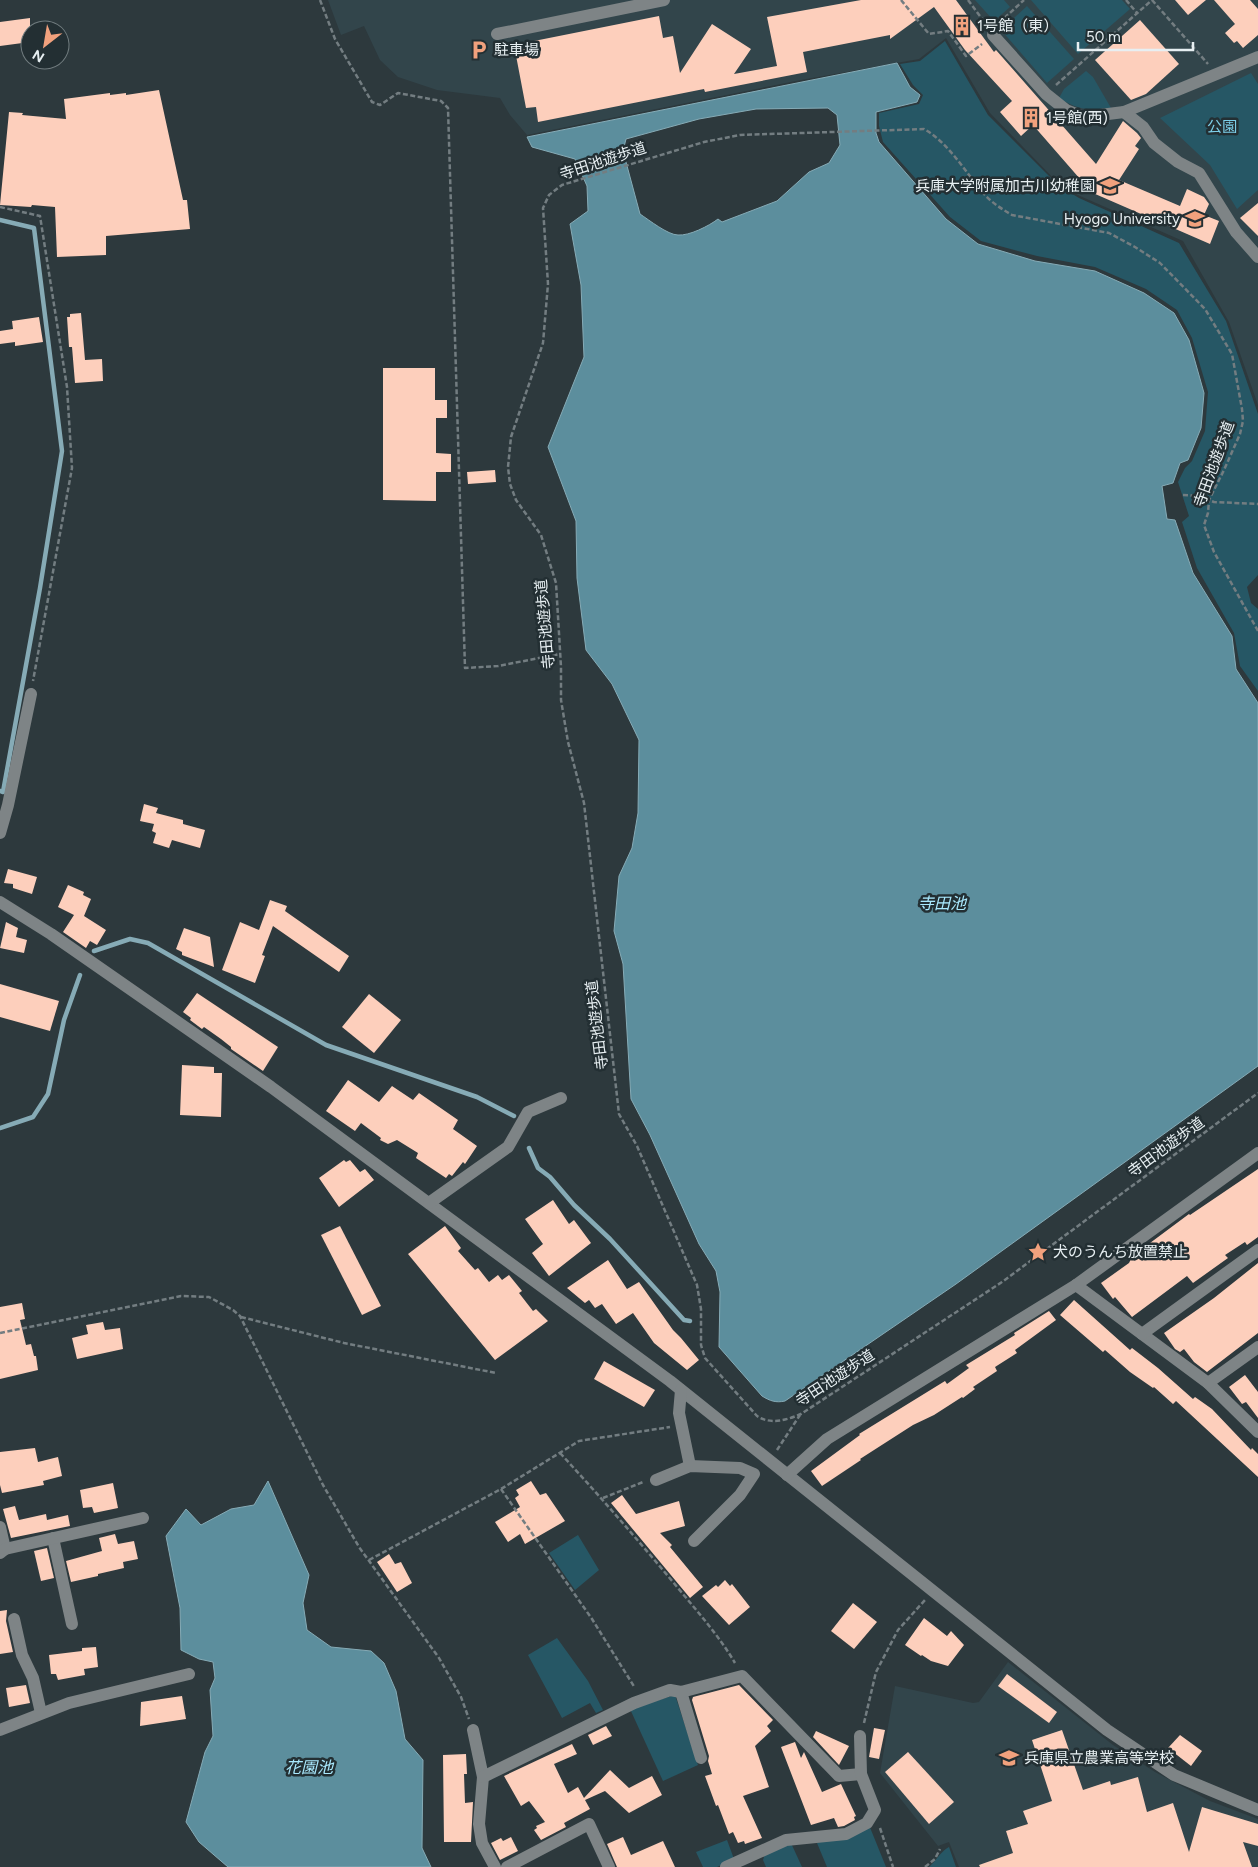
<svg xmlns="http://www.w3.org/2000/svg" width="1258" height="1867" viewBox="0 0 1258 1867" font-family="Figtree,'Noto Sans JP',sans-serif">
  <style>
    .built { fill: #32454b }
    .green { fill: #265765 }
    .water { fill: #5c8e9d; stroke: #86abb6; fill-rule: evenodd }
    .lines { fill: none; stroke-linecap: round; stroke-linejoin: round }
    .stream { stroke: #86abb6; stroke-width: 4.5 }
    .building { fill: #fdcfbc }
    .path { stroke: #737d81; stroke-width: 2.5; stroke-dasharray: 5 2.5; stroke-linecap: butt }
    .minor { stroke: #7e8486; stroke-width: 12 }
    .labels { text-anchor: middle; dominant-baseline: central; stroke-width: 5; stroke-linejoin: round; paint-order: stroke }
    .poi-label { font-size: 15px; fill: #e7eff2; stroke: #232f33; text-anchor: start }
    .park-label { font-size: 15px; fill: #7ccee8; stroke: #232f33 }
    .street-label { font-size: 15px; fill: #e7eff2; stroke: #232f33 }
    .water-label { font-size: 16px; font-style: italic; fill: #a9e9fe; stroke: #232f33 }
  </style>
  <rect width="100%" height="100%" fill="#2d393d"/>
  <!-- built -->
  <g class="built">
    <polygon points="328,0 1258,0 1258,405 1229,322 1183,241 1080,196 1060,185 990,113 946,38 919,59 801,80 527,135 510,115 500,98 437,90 398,77 380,60 364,26 341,35"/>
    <polygon points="1008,1662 1113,1745 1155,1772 1210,1801 1258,1819 1258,1867 959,1867 949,1842 938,1846 880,1773 895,1686 973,1703 979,1702"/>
  </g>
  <!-- green -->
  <g class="green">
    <polygon points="975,0 1004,0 1010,7 994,21"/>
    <polygon points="1031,0 1122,0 1130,9 1078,54"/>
    <polygon points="1027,6 1074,59 1047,83 1001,30"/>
    <polygon points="945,41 988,115 1059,186 1079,198 1179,243 1226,321 1258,414 1258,575 1247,587 1251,603 1258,609 1258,691 1240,666 1234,633 1197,568 1182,522 1189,516 1178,482 1185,468 1192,461 1205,431 1208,392 1192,338 1177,310 1146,289 1095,267 1037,256 981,241 950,217 883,142 879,126 879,113 919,104 923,95 913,85 900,64 920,61"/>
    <path d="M1086,71L1093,77L1111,108C1089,111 1078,110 1059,98L1064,89Z"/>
    <polygon points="1251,73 1258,84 1258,190 1237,209 1210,165 1160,118"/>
    <polygon points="578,1535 599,1570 575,1590 549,1553"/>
    <polygon points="557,1638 588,1681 603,1710 596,1713 590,1703 562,1718 528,1655"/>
    <polygon points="675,1695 698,1765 663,1781 630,1709"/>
    <polygon points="869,1825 886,1867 827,1867 817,1843"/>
    <polygon points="727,1840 734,1859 717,1867 703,1867 696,1852"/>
    <polygon points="791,1843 802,1867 766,1867 763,1860 765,1854"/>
    <path d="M949,1847L956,1867H929C936,1861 941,1851 949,1847Z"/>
  </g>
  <!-- water -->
  <g class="water">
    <path d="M897,63L910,87L920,95L917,102L876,112V133L879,142L946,219L978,244L1035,261L1095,271L1144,293L1174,313L1189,340L1204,393L1201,428L1188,460L1180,463L1173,483L1162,486L1167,519L1175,520L1193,573L1232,636L1236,669L1258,703V1066L956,1284L785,1401C776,1403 770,1401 762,1396L719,1347L720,1292L716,1271L699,1244L650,1135L631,1099L623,964L614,931L619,876L632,848L638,813L639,740L612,684L586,650L577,578L576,521L548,447L584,357L581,285L570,224L588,211L587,186L575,159L532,147L527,137ZM828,108L837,115L840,145L829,163L809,172L777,201L722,222L718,219C709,226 689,236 678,235C668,235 649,220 640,214L623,151L626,139L699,119L756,109Z"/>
    <polygon points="268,1481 309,1575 303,1603 307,1630 331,1647 371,1651 384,1663 396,1691 405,1739 423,1760 422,1848 431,1867 228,1867 199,1842 186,1822 205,1752 213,1736 210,1690 215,1678 213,1662 199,1659 181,1650 180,1608 166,1536 186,1509 201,1525 231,1509 254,1505"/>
  </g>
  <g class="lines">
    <!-- stream -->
    <g class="stream">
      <polyline points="0,220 34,228 62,451 40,588 3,792 0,791"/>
      <polyline points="94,951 130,939 148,943 326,1045 477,1097 514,1116"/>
      <polyline points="0,1128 33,1117 48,1094 64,1020 80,975"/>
      <polyline points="529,1148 538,1168 550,1177 574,1205 610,1239 684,1320 690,1321"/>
    </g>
  </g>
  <!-- building -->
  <g class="building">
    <polygon points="861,0 956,0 994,52 996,50 1096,164 1123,121 1137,133 1141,138 1135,146 1139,149 1119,180 1180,206 1187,189 1204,197 1209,204 1204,215 1219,221 1210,244 1086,190 1087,187 1033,125 1021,136 1000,112 1012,101 965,50 934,7 890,39 890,35 803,52 807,72 705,92 704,89 538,122 536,107 526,108 514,45 659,16 663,38 673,36 680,73 712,24 751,49 734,74 777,66 767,17"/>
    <polygon points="1175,0 1206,0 1188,15"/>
    <polygon points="1214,0 1250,0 1258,9 1258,35 1243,48 1237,41 1234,43 1225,33 1235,24"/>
    <polygon points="30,18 30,42 0,46 0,22"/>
    <polygon points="1140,20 1179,64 1146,94 1131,100 1095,60"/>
    <polygon points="159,90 183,200 187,200 190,229 106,236 106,255 57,257 55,207 32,205 31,207 0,205 9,112 23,113 22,115 66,119 64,99 110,93 110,95 126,93 126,95"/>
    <polygon points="1258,203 1258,236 1240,218"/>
    <polygon points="81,313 85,360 102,359 103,381 75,383 72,347 69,347 67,317 70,317 70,314"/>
    <polygon points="39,317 43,342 15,346 15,342 0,344 0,331 13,329 12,321"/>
    <polygon points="383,368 435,368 435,400 447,400 447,418 436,418 436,453 451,454 451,472 436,472 436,501 383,500"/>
    <polygon points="495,470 496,482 468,484 467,472"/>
    <polygon points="144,804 158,808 156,813 183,820 183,824 205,830 200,848 172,840 169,848 153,843 156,833 152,831 154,824 140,821"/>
    <polygon points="8,869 37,877 32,894 13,888 13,884 4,883"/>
    <polygon points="68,885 84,892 83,895 91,899 84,916 106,930 97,945 90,941 86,948 63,932 74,915 58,907"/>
    <polygon points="270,900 287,906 285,911 349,956 339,972 273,926 262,955 265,956 255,983 222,970 240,922 259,930"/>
    <polygon points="6,922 18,928 16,937 27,940 24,953 0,948"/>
    <polygon points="184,928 210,937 214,967 182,955 182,952 176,949"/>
    <polygon points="0,984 59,1001 50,1031 0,1017"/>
    <polygon points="197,993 278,1047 263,1071 231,1049 231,1047 221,1039 204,1027 202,1029 190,1020 191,1018 183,1012"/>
    <polygon points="369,994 401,1020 374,1053 342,1027"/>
    <polygon points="182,1065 214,1067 214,1073 222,1073 221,1117 180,1115"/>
    <polygon points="348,1080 379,1102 392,1086 413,1100 419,1093 458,1120 453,1129 477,1146 465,1164 463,1162 452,1176 449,1174 446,1178 416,1158 418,1153 397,1140 388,1144 380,1140 381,1138 361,1123 355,1131 326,1111"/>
    <polygon points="344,1160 346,1162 350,1160 360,1172 365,1169 374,1180 339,1207 319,1178"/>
    <polygon points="1258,1169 1258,1237 1247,1245 1245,1242 1225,1255 1228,1258 1193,1283 1187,1276 1132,1317 1115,1297 1113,1299 1101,1283 1129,1263 1131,1259 1151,1245 1150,1243 1189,1214 1190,1215"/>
    <polygon points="553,1200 569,1224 574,1220 591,1243 549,1276 532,1253 543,1244 525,1219"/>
    <polygon points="340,1226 381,1306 362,1315 321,1235"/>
    <polygon points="445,1226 461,1248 458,1251 475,1270 478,1268 489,1282 498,1275 502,1280 509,1275 522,1291 519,1293 533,1311 536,1309 548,1321 495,1360 408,1254"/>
    <polygon points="608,1260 627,1289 639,1282 673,1330 681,1338 699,1360 687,1370 654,1343 633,1313 616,1324 602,1304 595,1308 589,1300 585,1303 567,1288"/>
    <polygon points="1258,1263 1258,1333 1207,1372 1194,1362 1184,1349 1180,1352 1175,1349 1164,1333 1214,1298"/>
    <polygon points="1074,1300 1130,1350 1132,1348 1158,1368 1193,1399 1195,1397 1212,1409 1251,1450 1252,1448 1258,1454 1258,1477 1176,1401 1173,1404 1154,1387 1153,1388 1130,1372 1105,1350 1103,1352 1060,1315"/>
    <polygon points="22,1303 25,1319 20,1320 26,1345 31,1344 34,1356 36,1356 38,1370 0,1379 0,1307"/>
    <polygon points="1049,1311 1056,1320 1015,1350 1017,1353 995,1367 997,1371 973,1387 975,1389 963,1398 962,1397 934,1415 913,1425 860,1459 861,1460 822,1486 811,1471 860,1435 859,1434 945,1381 947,1384 969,1368 966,1365 1015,1335 1014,1333"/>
    <polygon points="103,1322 105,1330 120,1328 123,1349 77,1359 72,1338 88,1334 86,1325"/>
    <polygon points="604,1361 655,1390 644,1407 594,1379"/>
    <polygon points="1245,1375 1258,1392 1258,1418 1246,1402 1242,1404 1229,1387"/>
    <polygon points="35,1448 38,1462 58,1457 62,1476 43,1481 44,1485 2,1493 0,1485 0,1452"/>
    <polygon points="531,1481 540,1495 546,1493 565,1521 525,1544 520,1534 508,1542 495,1522 520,1507 515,1498 519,1495 516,1490"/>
    <polygon points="113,1483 118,1508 94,1513 92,1507 83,1508 80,1490"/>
    <polygon points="622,1495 636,1514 679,1501 685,1526 660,1533 672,1545 670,1547 703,1587 690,1598 611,1503"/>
    <polygon points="15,1506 19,1520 46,1514 47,1520 68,1515 70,1526 11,1538 3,1509"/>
    <polygon points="115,1534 118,1544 134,1541 138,1559 123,1562 124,1568 98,1574 98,1576 71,1582 66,1561 102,1551 99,1538"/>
    <polygon points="47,1548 54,1578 41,1581 34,1551"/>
    <polygon points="389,1554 395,1564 401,1562 412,1583 397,1592 377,1562"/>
    <polygon points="725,1580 730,1586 732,1584 750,1607 729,1625 702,1596 716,1585 718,1587"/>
    <polygon points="853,1603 877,1622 854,1649 831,1631"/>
    <polygon points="7,1610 6,1621 13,1652 0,1654 0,1611"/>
    <polygon points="924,1618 947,1636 951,1631 964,1645 948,1666 931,1661 922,1655 921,1656 905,1645"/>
    <polygon points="96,1647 98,1667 84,1669 85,1675 58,1680 56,1674 51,1674 49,1655 82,1651 82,1648"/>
    <polygon points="1007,1674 1057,1712 1049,1723 998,1686"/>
    <polygon points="26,1685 30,1703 9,1707 6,1688"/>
    <polygon points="739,1685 773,1720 767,1726 771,1731 755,1746 769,1787 743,1796 762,1838 745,1844 744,1841 738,1843 733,1832 729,1834 718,1805 716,1806 705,1776 712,1774 708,1761 709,1756 692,1700 693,1697"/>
    <polygon points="182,1696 186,1719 140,1726 141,1702"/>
    <polygon points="606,1726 612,1736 593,1745 588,1735"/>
    <polygon points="874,1728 885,1730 879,1759 869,1757"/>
    <polygon points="1062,1730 1083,1790 1110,1781 1111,1785 1138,1777 1147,1812 1173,1803 1189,1852 1202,1807 1258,1824 1258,1846 1243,1842 1252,1867 980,1867 979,1865 1013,1853 1006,1831 1028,1824 1023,1811 1052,1801 1032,1740"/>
    <polygon points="816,1731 849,1746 839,1765 813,1737"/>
    <polygon points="1180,1735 1202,1751 1191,1766 1168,1748"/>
    <polygon points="795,1742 801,1758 804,1752 822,1792 841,1784 856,1816 854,1817 855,1820 844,1826 838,1827 834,1818 811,1825 781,1747"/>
    <polygon points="572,1744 577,1754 554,1764 568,1793 578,1787 584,1798 610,1770 629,1788 652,1776 662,1795 629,1813 605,1791 585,1800 590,1809 564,1823 566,1827 541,1840 534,1830 537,1828 536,1826 545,1822 529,1801 521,1806 504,1776"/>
    <polygon points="908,1752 954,1802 929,1824 885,1772"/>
    <polygon points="466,1754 467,1774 464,1774 465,1803 473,1802 471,1842 444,1842 443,1755"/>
    <polygon points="511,1837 518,1851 500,1860 491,1843 501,1838 503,1841"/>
    <polygon points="623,1837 631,1855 663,1841 675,1867 617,1867 607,1844"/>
  </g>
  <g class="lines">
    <!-- path -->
    <g class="path">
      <polyline points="320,0 335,39 372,102 380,105 398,93 441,101 448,108 465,668 498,666 560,654"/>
      <polyline points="901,0 929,34 948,31 966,56 982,44"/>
      <polyline points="968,0 985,23"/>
      <polyline points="1126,0 1137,13"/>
      <polyline points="1152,0 1208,64"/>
      <polyline points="999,23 1024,0"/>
      <polyline points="1056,85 1152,0"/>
      <polyline points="0,207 40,216 67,387 72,468 33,681"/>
      <polyline points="1183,495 1198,496 1214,502 1258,504"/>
      <path d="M1258,631L1214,552L1204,525L1208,513L1209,500L1224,470L1240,434L1243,421L1242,409L1232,354L1205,309L1160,263L1135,247L1109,233L1012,215C1002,209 992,203 984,194C965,172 950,144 924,129L740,135L704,142L562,185L549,195L543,208L548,284L543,343L511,437L508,467L510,484L516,500L541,535L556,583L561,667V700L568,742L584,803L619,1114L637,1146L697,1285L701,1309V1345L705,1358L757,1416C770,1425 787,1420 801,1414L1002,1282L1258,1093"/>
      <polyline points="241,1317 344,1343 496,1373"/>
      <polyline points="0,1333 181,1296 209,1297 233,1310 240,1316 323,1485 359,1547 439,1658 461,1697 469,1719"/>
      <polyline points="777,1450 800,1415"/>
      <path d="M560,1453C599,1495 636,1538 673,1582C695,1609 718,1634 735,1663"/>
      <polyline points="501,1489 592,1619 635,1688"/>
      <polyline points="603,1498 643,1482"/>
      <polyline points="369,1560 501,1489 579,1441 670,1427"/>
      <polyline points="864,1723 876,1672 898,1630 925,1600"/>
      <polyline points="880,1828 893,1867"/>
      <polyline points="925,1867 935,1859 940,1849"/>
    </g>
    <!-- minor -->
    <g class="minor">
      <polyline points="497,34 664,0"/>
      <polyline points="993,35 1046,94 1066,110 1084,117 1124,112 1258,57"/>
      <polyline points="1124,112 1143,127 1154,143 1178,162 1199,173 1236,232 1258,257"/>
      <polyline points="0,833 8,805 31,694"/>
      <polyline points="0,902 51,934 271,1087 670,1381 1107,1730 1174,1775 1258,1810"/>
      <polyline points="429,1203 508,1147 528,1112 561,1098"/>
      <polyline points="1076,1285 1208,1383 1258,1432"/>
      <polyline points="1142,1334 1258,1250"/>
      <polyline points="1208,1383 1258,1347"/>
      <polyline points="681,1390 679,1413 690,1466"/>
      <polyline points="787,1475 827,1439 1076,1285 1258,1153"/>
      <polyline points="656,1480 690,1466 740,1468 754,1474 740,1495 694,1541"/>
      <polyline points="0,1527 5,1549 0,1553"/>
      <polyline points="53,1538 72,1624"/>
      <polyline points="5,1549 143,1518"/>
      <polyline points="14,1619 22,1655 33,1678 41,1713"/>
      <polyline points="681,1692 701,1758"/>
      <polyline points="0,1730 69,1703 189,1674"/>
      <polyline points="473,1730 483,1777 479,1824 482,1843 495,1867"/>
      <polyline points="483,1777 634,1703 670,1690 681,1692 742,1676 839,1776 861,1774"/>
      <polyline points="507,1867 589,1824 609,1867"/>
      <polyline points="726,1867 786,1840 846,1834 867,1823 875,1810 861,1774 860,1736"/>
    </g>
  </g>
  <!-- icons -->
  <defs>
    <symbol id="building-bare" viewBox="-9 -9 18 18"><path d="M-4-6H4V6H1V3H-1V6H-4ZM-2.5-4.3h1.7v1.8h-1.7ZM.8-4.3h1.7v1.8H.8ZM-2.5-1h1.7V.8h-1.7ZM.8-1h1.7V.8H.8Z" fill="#f1a17d" stroke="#232f33" stroke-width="2.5" paint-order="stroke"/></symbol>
    <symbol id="parking-bare" viewBox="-9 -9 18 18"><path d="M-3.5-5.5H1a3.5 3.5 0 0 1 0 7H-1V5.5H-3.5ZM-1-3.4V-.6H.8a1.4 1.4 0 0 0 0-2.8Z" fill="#f1a17d" stroke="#232f33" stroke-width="2.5" paint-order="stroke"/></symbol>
    <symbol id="school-bare" viewBox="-9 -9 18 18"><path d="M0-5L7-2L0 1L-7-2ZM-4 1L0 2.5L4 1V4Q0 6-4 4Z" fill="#f1a17d" stroke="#232f33" stroke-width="2.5" paint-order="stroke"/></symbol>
    <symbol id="university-bare" viewBox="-9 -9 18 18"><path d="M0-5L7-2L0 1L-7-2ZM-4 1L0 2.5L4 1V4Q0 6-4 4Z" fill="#f1a17d" stroke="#232f33" stroke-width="2.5" paint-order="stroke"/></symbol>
    <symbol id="sight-bare" viewBox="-9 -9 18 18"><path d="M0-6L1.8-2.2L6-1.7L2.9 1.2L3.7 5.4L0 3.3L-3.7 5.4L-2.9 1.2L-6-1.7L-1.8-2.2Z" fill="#f1a17d" stroke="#232f33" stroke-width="2.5" paint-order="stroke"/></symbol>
  </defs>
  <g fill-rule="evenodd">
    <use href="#building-bare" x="948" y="12" width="28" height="28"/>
    <use href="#parking-bare" x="465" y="36" width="28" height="28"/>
    <use href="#building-bare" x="1017" y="104" width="28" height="28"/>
    <use href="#school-bare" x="1096" y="172" width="28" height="28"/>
    <use href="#university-bare" x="1181" y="205" width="28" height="28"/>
    <use href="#sight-bare" x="1024" y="1238" width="28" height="28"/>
    <use href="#school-bare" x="995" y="1744" width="28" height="28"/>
  </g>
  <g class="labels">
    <!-- poi labels -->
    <g class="poi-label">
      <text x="977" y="26">1号館（東）</text>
      <text x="494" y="50">駐車場</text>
      <text x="1046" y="118">1号館(西)</text>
      <text x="1095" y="186" text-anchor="end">兵庫大学附属加古川幼稚園</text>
      <text x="1180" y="219" text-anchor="end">Hyogo University</text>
      <text x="1053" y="1252">犬のうんち放置禁止</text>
      <text x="1024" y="1758">兵庫県立農業高等学校</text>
    </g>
    <!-- park labels -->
    <g class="park-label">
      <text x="1222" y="127">公園</text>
    </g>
    <!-- street labels -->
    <g class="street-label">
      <text transform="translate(603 161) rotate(-18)">寺田池遊歩道</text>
      <text transform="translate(1214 464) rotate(-70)">寺田池遊歩道</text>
      <text transform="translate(545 624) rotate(-95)">寺田池遊歩道</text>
      <text transform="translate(597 1025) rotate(-97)">寺田池遊歩道</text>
      <text transform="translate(1166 1147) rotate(-36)">寺田池遊歩道</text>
      <text transform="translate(835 1378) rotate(-33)">寺田池遊歩道</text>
    </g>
    <!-- water labels -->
    <g class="water-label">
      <text x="942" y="903">寺田池</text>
      <text x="309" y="1767">花園池</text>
    </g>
  </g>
  <!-- north arrow -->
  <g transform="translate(45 45) rotate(211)"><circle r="24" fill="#232f33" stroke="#717c7f"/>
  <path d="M0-4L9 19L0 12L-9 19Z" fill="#f1a17d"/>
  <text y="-8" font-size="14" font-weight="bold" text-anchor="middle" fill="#e7eff2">N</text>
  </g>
  <!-- scale -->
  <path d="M1078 42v8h115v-8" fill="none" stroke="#e7eff2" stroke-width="2.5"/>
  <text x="1086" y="42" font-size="15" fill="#e7eff2" stroke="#232f33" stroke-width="4" paint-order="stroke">50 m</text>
</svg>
